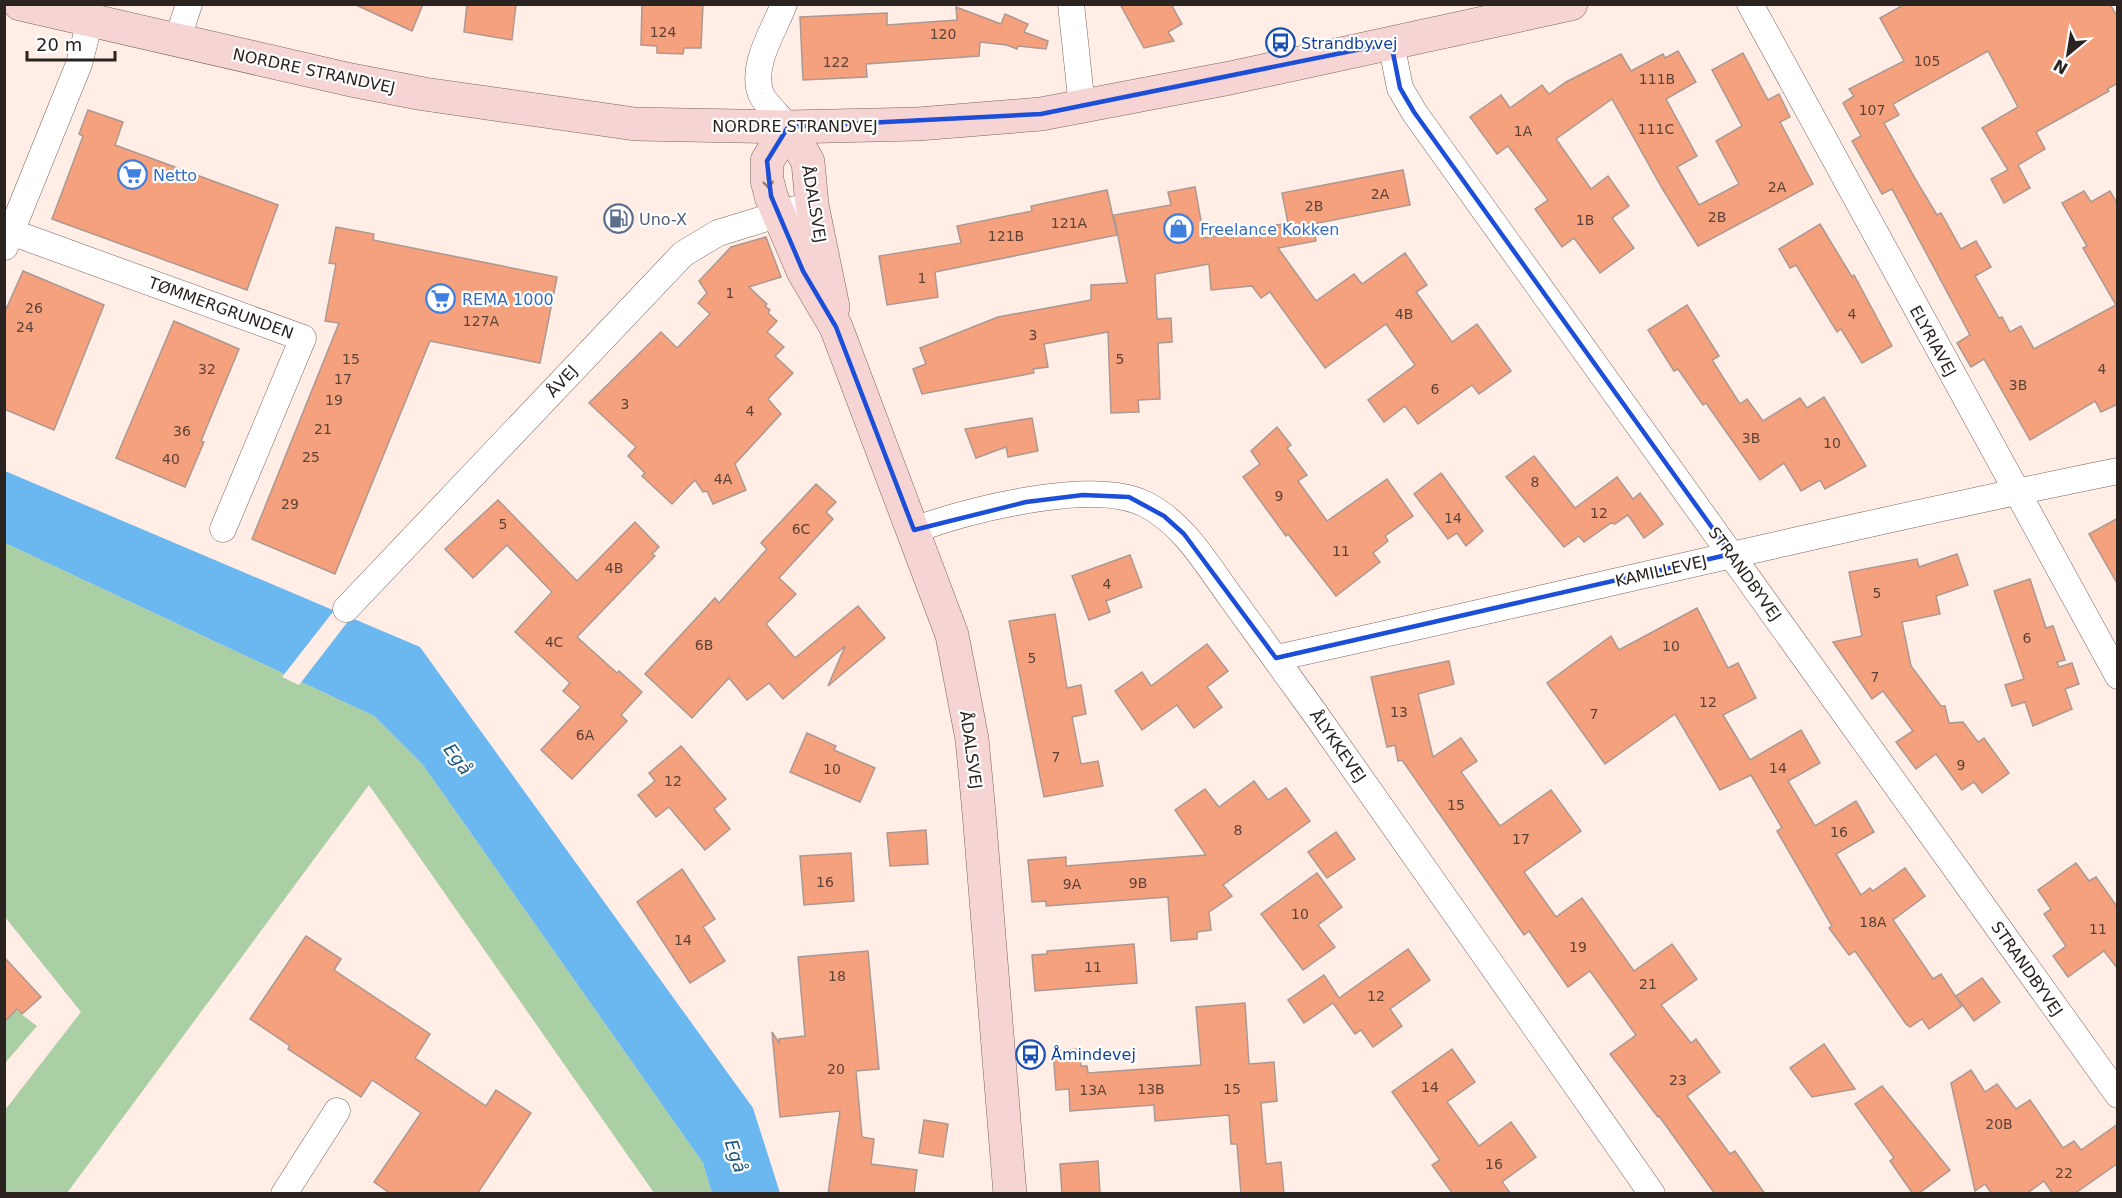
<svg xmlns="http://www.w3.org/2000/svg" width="2122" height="1198" viewBox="0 0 2122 1198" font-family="'DejaVu Sans',sans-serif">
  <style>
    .green { fill: #aacfa4 }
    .water { fill: #6bb8f0 }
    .pier { fill: #ffede6 }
    .building { fill: #f5a17e; stroke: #ac9890; stroke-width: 1.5 }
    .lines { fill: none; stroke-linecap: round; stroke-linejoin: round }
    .street-casing { stroke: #78665e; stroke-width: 27 }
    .secondary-casing { stroke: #78665e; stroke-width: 34 }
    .street { stroke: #fff; stroke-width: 26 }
    .secondary { stroke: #f6d4d4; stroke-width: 33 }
    .oneway { stroke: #907c7a }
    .marked { fill: none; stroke: #1d4ed8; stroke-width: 4.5; stroke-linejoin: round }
    .labels { text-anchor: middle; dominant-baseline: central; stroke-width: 4.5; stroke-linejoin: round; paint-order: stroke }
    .number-label { font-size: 14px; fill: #5d4237 }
    .transit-label { font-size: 16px; fill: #164399; stroke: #fff; text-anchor: start }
    .street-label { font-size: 16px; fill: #2a231f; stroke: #fff }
    .shop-label { font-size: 16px; fill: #366cbe; stroke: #fff; text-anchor: start }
    .service-label { font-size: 16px; fill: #4e5e75; stroke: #fff; text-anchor: start }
    .water-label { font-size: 18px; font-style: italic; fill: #1f587d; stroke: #fff }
  </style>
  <rect width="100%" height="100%" fill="#ffede6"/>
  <!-- green -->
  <g class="green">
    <polygon points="5,543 374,716 423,765 703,1163 712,1193 654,1193 369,785 67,1193 5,1193 5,1110 81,1012 5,917"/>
    <polygon points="5,1002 37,1026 5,1063"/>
  </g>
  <!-- water -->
  <polygon class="water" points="5,471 420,647 753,1108 780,1193 712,1193 703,1163 423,765 374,716 5,543"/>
  <!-- pier -->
  <polygon class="pier" points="336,608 353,615 299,685 282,677"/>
  <!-- building -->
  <g class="building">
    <polygon points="354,4 423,4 412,31"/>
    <polygon points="467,4 516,4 512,40 464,32"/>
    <polygon points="642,4 703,4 701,48 684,48 683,54 657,53 657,46 641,45"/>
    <polygon points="1120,4 1171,4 1182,24 1168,32 1174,41 1144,48"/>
    <polygon points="1905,4 2110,4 2118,18 2118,83 2107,89 2109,91 2036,132 2045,149 2018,165 2030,188 2004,203 1991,179 2008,170 1982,128 2018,107 1988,51 1893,104 1899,115 1884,123 1920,187 1937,215 1941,213 1961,249 1976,241 1991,267 1975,276 1999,318 2002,317 2010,332 2021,326 2034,349 2116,305 2083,248 2087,246 2062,203 2084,191 2091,202 2110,191 2118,205 2118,404 2101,412 2095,401 2030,440 1984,359 1971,367 1957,343 1970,335 1892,189 1882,194 1852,141 1861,136 1843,103 1854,96 1849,89 1904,61 1880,18"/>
    <polygon points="956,7 1001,24 1005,14 1028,24 1024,32 1048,41 1046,49 1018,46 1017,49 1007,45 980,42 979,56 866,64 867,77 803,80 800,17 887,13 887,25 957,20"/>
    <polygon points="1678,51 1696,82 1666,99 1697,156 1677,167 1699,205 1739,184 1716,141 1742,126 1712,70 1743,53 1768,100 1779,94 1790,117 1780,122 1813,184 1698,246 1662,188 1612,99 1556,139 1591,189 1608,176 1629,206 1612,218 1634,248 1600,273 1574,238 1562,247 1535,209 1548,200 1508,146 1497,154 1470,117 1501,95 1510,108 1542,85 1549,94 1566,82 1621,54 1631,71 1663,54 1665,58"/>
    <polygon points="88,110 123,122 115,145 278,205 247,290 52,219 83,136 79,134"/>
    <polygon points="1403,170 1410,205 1313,224 1316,241 1278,248 1316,301 1354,274 1362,284 1405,253 1427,285 1416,292 1452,342 1477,324 1511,371 1479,394 1472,385 1418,424 1405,406 1384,422 1368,400 1415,365 1386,324 1325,368 1270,292 1261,298 1252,286 1211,290 1209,264 1155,274 1157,319 1171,318 1172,342 1158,343 1160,399 1138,400 1139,412 1111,413 1108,332 1044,344 1048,367 1033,369 1034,373 922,394 913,369 926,364 920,348 998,317 1091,300 1091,285 1127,283 1114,215 1171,205 1168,192 1195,187 1204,238 1288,223 1282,193"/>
    <polygon points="1107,190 1117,235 935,272 938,297 887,305 879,256 961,243 957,226 1032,211 1031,206"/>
    <polygon points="1820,224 1852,277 1854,275 1892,346 1862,363 1841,329 1837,332 1796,265 1790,268 1779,249"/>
    <polygon points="336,227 374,234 373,240 557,277 540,363 430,341 335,574 252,539 339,323 325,321 336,264 329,263"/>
    <polygon points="766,237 781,277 749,287 767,304 765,306 770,310 768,313 777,321 767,332 784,347 775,356 793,373 768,399 781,414 735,464 746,490 713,504 707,491 703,492 695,480 672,504 642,476 645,473 628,456 636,447 589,403 661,332 677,348 710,314 698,303 707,293 699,281 731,247"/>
    <polygon points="23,271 104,305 54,430 4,409 4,314"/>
    <polygon points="1687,305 1719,356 1712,360 1740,404 1747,399 1763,421 1800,398 1807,408 1824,397 1866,466 1825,489 1820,480 1801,491 1784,463 1760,480 1706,403 1703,405 1678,369 1674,371 1648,330"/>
    <polygon points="174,321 239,349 201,441 204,442 185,487 116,458"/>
    <polygon points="1032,418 1038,451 1008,457 1006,447 976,458 965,429"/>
    <polygon points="1277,427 1291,445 1287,448 1307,475 1298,481 1327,521 1387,479 1413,516 1385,536 1388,541 1373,553 1380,562 1336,596 1288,534 1286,536 1243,477 1260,464 1251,451"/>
    <polygon points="1534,456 1575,508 1617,477 1633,499 1640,493 1663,524 1644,538 1628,515 1615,524 1611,523 1584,542 1579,536 1564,547 1506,477"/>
    <polygon points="1441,473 1483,531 1466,546 1457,533 1448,539 1414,494"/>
    <polygon points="816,484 836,502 826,512 833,519 779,578 796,594 766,624 795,658 858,606 885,638 828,686 845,646 783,699 769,683 747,700 729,678 692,718 645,674 715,598 719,603 767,549 761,543"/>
    <polygon points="498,500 577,581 635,522 659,547 652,554 655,556 577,637 617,673 619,671 642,692 621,715 627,721 572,779 541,750 581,707 563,691 570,683 515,632 552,592 507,545 473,578 445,549"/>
    <polygon points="2118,518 2118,585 2089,534"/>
    <polygon points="1957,554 1968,585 1936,596 1940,614 1902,622 1911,666 1941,706 1945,706 1949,723 1963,722 1978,742 1984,738 2009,773 1982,793 1974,782 1962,790 1936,754 1916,769 1896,742 1913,731 1883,691 1872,699 1833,642 1862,636 1849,572 1917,559 1919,567"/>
    <polygon points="1130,555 1142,587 1106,601 1110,612 1089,620 1072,576"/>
    <polygon points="2030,579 2046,628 2053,626 2065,660 2057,662 2059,667 2072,663 2079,684 2065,689 2072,709 2033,726 2025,702 2012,706 2005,685 2024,679 1994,591"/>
    <polygon points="1697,608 1728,668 1738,663 1756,698 1723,715 1750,760 1801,730 1820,763 1788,781 1815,826 1856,801 1874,832 1836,854 1861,895 1870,888 1873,891 1905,868 1925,896 1893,920 1933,979 1941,974 1962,1006 1929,1029 1922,1019 1910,1027 1906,1024 1855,951 1849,955 1829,928 1832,926 1777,831 1782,828 1751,775 1720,790 1675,714 1605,764 1547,683 1611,636 1619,650"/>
    <polygon points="1055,614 1067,688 1081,685 1086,714 1072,717 1081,764 1098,761 1103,786 1044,797 1009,621"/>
    <polygon points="1207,644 1228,671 1207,687 1222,707 1194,728 1177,705 1142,730 1115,691 1142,672 1151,686"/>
    <polygon points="1449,661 1454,684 1418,694 1433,757 1461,738 1477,761 1461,772 1500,826 1551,790 1581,831 1524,872 1556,917 1582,898 1634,971 1672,944 1697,979 1661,1005 1691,1043 1696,1039 1720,1072 1687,1096 1730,1154 1735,1151 1765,1194 1715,1194 1659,1116 1658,1117 1610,1054 1636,1035 1590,971 1568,987 1529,931 1524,935 1402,760 1398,761 1395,745 1387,747 1371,677"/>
    <polygon points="807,733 836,746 834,750 875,768 860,802 790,772"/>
    <polygon points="681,746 726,799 714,809 730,829 705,850 669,807 656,817 638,795 655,781 649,773"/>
    <polygon points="1254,781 1268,800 1286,788 1310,821 1223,885 1232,896 1209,912 1211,930 1197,932 1197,939 1171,941 1168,897 1046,906 1046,901 1032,902 1028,860 1066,857 1066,866 1206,855 1175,810 1205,789 1219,807"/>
    <polygon points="926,830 928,864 890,866 887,833"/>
    <polygon points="1336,832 1355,859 1327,878 1308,852"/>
    <polygon points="851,853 854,901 804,905 800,856"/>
    <polygon points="2076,863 2089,881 2096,877 2118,908 2118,969 2104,951 2068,977 2053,956 2066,946 2044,914 2051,909 2038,890"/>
    <polygon points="682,869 715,919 703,927 725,961 690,983 637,902"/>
    <polygon points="1317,873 1342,907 1318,925 1335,947 1303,970 1261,914"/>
    <polygon points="306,936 341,959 334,970 430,1034 415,1058 486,1106 496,1090 531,1113 477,1194 391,1194 374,1182 421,1113 372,1080 361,1097 288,1049 290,1046 250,1019"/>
    <polygon points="1134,944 1137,983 1035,991 1032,955 1047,954 1047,951"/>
    <polygon points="1408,949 1430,980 1390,1009 1402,1026 1373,1047 1361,1030 1355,1034 1333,1003 1304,1023 1288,1000 1324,975 1339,998"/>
    <polygon points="868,951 879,1069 856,1071 862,1137 874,1139 871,1164 917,1170 914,1194 828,1194 840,1111 780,1117 772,1032 779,1043 779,1039 805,1036 798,957"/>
    <polygon points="4,957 41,997 22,1014 17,1009 4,1022"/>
    <polygon points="1982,978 2000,1002 1974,1021 1956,996"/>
    <polygon points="1245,1003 1249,1064 1274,1062 1277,1101 1261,1103 1266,1164 1281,1162 1284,1194 1241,1194 1237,1144 1231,1144 1229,1115 1155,1121 1154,1105 1070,1111 1069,1089 1056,1090 1053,1051 1079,1049 1081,1066 1087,1066 1088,1073 1201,1065 1196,1007"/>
    <polygon points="1824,1044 1855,1089 1812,1097 1790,1068"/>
    <polygon points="1452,1049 1475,1082 1447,1102 1479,1146 1511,1122 1536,1157 1502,1182 1511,1194 1453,1194 1432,1165 1440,1160 1392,1092"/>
    <polygon points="1971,1070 1985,1092 1997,1084 2016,1109 2030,1100 2063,1148 2074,1141 2081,1150 2118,1124 2118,1163 2074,1194 2053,1194 2044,1181 2026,1194 1992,1194 1985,1184 1975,1191 1951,1083"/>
    <polygon points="1882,1086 1950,1170 1918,1194 1913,1194 1890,1161 1894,1158 1855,1104"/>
    <polygon points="924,1120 948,1124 943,1157 919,1153"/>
    <polygon points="1098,1161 1100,1194 1062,1194 1060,1164"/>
  </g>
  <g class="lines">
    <defs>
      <g id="street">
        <path d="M784,4C774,31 750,65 761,94C766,105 780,117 788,127"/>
        <polyline points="1071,4 1082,107"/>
        <polyline points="1750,4 2118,676"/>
        <polyline points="177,41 189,4"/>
        <polyline points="1391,43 1400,88 1414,112 2118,1095"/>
        <polyline points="11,232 303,338 223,529"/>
        <polyline points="5,247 79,64 90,21"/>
        <path d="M914,530C969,510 1092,478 1145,504C1183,523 1206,563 1230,596C1258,635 1286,673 1314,712C1427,873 1540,1033 1652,1194"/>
        <polyline points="346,609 683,254 718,233 796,209"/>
        <path d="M1276,658C1557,597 1836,528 2118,471"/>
        <polyline points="284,1194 337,1111"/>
      </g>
      <g id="secondary">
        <polyline points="20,4 351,80 424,94 635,124 788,127 918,124 1041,114 1230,78 1571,4"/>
        <polyline points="788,127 767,161 767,180 771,196 803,271 836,327 952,635 972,739 979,813 1010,1194"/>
        <polyline points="788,127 808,162 812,205 833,307"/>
      </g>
    </defs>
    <!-- street casing -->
    <use href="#street" class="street-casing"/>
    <!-- secondary casing -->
    <use href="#secondary" class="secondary-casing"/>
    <!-- street -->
    <use href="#street" class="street"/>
    <!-- secondary -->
    <use href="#secondary" class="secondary"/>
  </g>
  <!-- one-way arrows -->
  <defs><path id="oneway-shaft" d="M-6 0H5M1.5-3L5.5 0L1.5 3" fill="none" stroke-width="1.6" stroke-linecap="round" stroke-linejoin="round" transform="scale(1.5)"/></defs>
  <use class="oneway" href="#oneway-shaft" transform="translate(768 180) rotate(84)"/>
  <!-- marked area -->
  <path class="marked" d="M1391,43L1400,88L1414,112L1731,554L1276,658L1184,534L1164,516L1129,497L1083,495L1026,502L914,530L836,327L803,271L771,196L767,161L788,127L1041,114Z"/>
  <!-- icons -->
  <defs>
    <symbol id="bus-ring" viewBox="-11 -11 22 22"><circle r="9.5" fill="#fff" stroke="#1a4fb4" stroke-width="1.5"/><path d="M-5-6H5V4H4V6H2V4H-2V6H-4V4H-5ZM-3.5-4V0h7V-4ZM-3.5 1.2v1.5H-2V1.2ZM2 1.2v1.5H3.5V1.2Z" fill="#1a4fb4"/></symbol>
    <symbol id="supermarket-ring" viewBox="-11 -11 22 22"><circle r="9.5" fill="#fff" stroke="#3f7fe0" stroke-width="1.5"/><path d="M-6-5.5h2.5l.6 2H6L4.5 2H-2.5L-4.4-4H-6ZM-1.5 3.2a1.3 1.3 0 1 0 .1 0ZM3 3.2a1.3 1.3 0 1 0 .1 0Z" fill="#3f7fe0"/></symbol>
    <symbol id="fuel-ring" viewBox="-11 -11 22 22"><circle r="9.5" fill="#fff" stroke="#5c6f8a" stroke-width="1.5"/><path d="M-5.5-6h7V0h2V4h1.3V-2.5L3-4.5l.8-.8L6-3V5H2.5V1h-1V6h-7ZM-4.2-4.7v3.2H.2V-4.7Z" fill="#5c6f8a"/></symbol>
    <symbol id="shop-ring" viewBox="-11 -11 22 22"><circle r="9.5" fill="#fff" stroke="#3f7fe0" stroke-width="1.5"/><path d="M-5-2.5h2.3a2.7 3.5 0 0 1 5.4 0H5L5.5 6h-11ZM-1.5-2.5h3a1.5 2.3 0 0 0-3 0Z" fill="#3f7fe0"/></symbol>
  </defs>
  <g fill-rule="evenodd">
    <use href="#bus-ring" x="1264" y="26" width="33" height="33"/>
    <use href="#supermarket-ring" x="116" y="158" width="33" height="33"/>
    <use href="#fuel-ring" x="602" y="202" width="33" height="33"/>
    <use href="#shop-ring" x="1162" y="212" width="33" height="33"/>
    <use href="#supermarket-ring" x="424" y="282" width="33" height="33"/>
    <use href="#bus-ring" x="1014" y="1038" width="33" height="33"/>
  </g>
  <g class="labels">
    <!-- number labels -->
    <g class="number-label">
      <text x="663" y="32">124</text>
      <text x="943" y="34">120</text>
      <text x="1927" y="61">105</text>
      <text x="836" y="62">122</text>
      <text x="1657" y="79">111B</text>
      <text x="1872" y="110">107</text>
      <text x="1656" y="129">111C</text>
      <text x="1523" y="131">1A</text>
      <text x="1777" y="187">2A</text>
      <text x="1380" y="194">2A</text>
      <text x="1314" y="206">2B</text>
      <text x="1717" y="217">2B</text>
      <text x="1585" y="220">1B</text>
      <text x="1069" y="223">121A</text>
      <text x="1006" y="236">121B</text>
      <text x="922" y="278">1</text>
      <text x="730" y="293">1</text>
      <text x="34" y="308">26</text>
      <text x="1404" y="314">4B</text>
      <text x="1852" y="314">4</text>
      <text x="481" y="321">127A</text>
      <text x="25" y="327">24</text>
      <text x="1033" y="335">3</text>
      <text x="351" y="359">15</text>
      <text x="1120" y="359">5</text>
      <text x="207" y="369">32</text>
      <text x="2102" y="369">4</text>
      <text x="343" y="379">17</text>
      <text x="2018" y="385">3B</text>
      <text x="1435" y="389">6</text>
      <text x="334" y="400">19</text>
      <text x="625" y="404">3</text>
      <text x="750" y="411">4</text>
      <text x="323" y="429">21</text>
      <text x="182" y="431">36</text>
      <text x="1751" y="438">3B</text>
      <text x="1832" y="443">10</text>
      <text x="311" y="457">25</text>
      <text x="171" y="459">40</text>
      <text x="723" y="479">4A</text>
      <text x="1535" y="482">8</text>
      <text x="1279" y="496">9</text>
      <text x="290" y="504">29</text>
      <text x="1599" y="513">12</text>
      <text x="1453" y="518">14</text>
      <text x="503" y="524">5</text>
      <text x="801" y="529">6C</text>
      <text x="1341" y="551">11</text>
      <text x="614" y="568">4B</text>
      <text x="1107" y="584">4</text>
      <text x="1877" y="593">5</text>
      <text x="2027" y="638">6</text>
      <text x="554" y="642">4C</text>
      <text x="704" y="645">6B</text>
      <text x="1671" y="646">10</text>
      <text x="1032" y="658">5</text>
      <text x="1875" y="677">7</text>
      <text x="1708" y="702">12</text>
      <text x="1399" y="712">13</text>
      <text x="1594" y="714">7</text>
      <text x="585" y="735">6A</text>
      <text x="1056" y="757">7</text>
      <text x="1961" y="765">9</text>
      <text x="1778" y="768">14</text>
      <text x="832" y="769">10</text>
      <text x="673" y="781">12</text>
      <text x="1456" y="805">15</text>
      <text x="1238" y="830">8</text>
      <text x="1839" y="832">16</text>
      <text x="1521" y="839">17</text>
      <text x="825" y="882">16</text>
      <text x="1138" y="883">9B</text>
      <text x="1072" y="884">9A</text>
      <text x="1300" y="914">10</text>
      <text x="1873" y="922">18A</text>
      <text x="2098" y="929">11</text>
      <text x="683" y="940">14</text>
      <text x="1578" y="947">19</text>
      <text x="1093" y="967">11</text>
      <text x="837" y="976">18</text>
      <text x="1648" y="984">21</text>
      <text x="1376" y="996">12</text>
      <text x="836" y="1069">20</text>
      <text x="1678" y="1080">23</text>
      <text x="1430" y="1087">14</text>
      <text x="1151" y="1089">13B</text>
      <text x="1232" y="1089">15</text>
      <text x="1093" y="1090">13A</text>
      <text x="1999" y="1124">20B</text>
      <text x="1494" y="1164">16</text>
      <text x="2064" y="1173">22</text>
    </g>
    <!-- transit labels -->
    <g class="transit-label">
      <text x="1301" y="43">Strandbyvej</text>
      <text x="1051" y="1054">Åmindevej</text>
    </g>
    <!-- street labels -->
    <g class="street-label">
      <text transform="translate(314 71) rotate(12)">NORDRE STRANDVEJ</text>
      <text x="795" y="126">NORDRE STRANDVEJ</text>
      <text transform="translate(814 204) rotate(80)">ÅDALSVEJ</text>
      <text transform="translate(221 308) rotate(20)">TØMMERGRUNDEN</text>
      <text transform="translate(1933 341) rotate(61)">ELYRIAVEJ</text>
      <text transform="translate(562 381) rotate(-47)">ÅVEJ</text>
      <text transform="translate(1661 571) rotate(-13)">KAMILLEVEJ</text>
      <text transform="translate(1745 574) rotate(54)">STRANDBYVEJ</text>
      <text transform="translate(1338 746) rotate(55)">ÅLYKKEVEJ</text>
      <text transform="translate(971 750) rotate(82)">ÅDALSVEJ</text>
      <text transform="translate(2027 969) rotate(55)">STRANDBYVEJ</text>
    </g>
    <!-- shop labels -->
    <g class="shop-label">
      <text x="153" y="175">Netto</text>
      <text x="1200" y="229">Freelance Kokken</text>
      <text x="462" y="299">REMA 1000</text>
    </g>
    <!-- service labels -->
    <g class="service-label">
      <text x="639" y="219">Uno-X</text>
    </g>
    <!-- water labels -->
    <g class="water-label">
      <text transform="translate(458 759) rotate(54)">Egå</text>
      <text transform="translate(736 1156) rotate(72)">Egå</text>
    </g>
  </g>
  <!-- border -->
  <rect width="2122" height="1198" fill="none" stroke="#2a231f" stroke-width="12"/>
  <!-- north arrow -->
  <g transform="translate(2068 54) rotate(210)" stroke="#ffffff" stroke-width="4.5" paint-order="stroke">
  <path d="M0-4.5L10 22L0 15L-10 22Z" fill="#2a231f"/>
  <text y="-9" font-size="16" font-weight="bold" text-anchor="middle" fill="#2a231f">N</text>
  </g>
  <!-- scale -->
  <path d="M27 51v9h88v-9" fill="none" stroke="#2a231f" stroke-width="3"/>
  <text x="36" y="51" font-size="18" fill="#2a231f" stroke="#ffffff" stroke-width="4.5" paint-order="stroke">20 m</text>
</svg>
